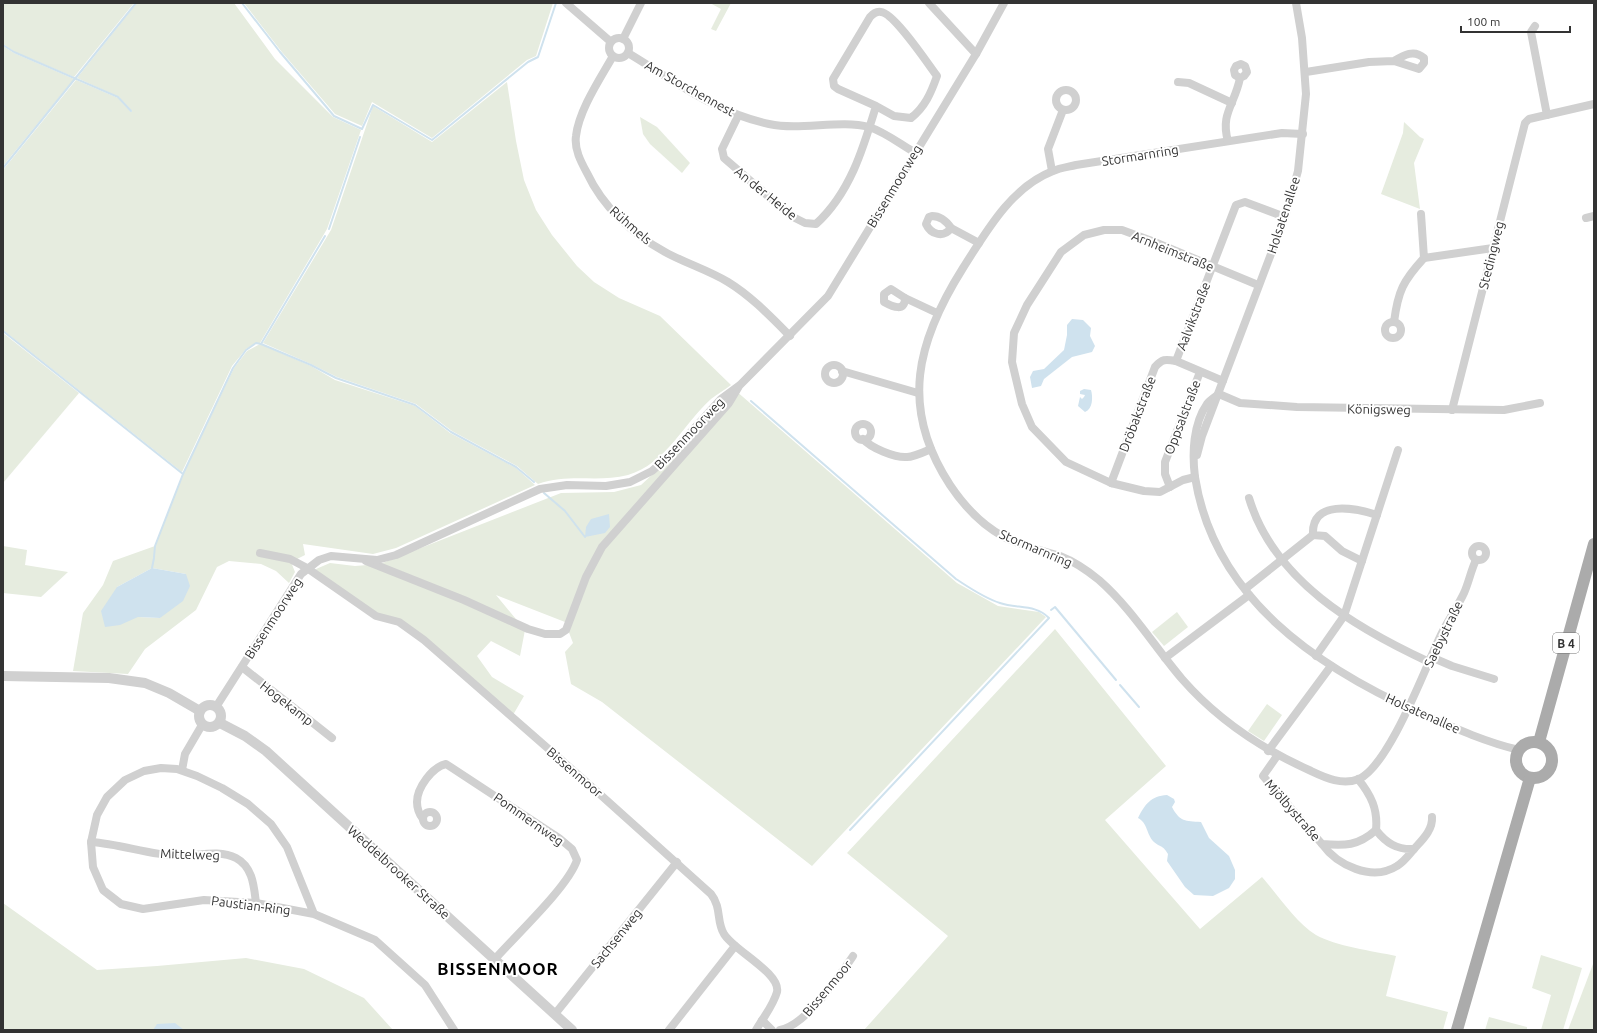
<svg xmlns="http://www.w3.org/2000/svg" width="1597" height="1033" viewBox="0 0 1597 1033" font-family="Ubuntu,sans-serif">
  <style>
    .green { fill: #e6ecdf; fill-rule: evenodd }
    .water { fill: #cfe2ee }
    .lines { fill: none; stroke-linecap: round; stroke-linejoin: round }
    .stream { stroke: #cfe2ee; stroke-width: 2 }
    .minor { stroke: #d0d0d0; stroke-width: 8 }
    .tertiary { stroke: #d0d0d0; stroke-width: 10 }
    .primary { stroke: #ababab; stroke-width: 12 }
    .labels { text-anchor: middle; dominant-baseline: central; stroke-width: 4; stroke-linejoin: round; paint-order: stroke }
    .shield { fill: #fff; stroke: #707070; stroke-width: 1 }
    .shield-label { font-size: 12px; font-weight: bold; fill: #333 }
    .street-label { font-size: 13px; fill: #333; stroke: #fff }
    .district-label { font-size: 17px; font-weight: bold; letter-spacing: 1px; fill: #000; stroke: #fff }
  </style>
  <rect width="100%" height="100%" fill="#fff"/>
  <!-- green -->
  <g class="green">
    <polygon points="3,3 134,3 74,77 15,52 3,44"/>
    <polygon points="137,3 234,3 275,59 333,117 361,130 327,229 260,343 256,343 246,349 232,366 182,472 3,330 3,170 76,80 118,98 131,112 132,111 119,97 77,78"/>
    <polygon points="244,3 553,3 536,56 527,60 432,138 372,102 362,126 335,114 281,51"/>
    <polygon points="710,3 731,3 716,31 711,29 721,9"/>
    <polygon points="3,46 14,53 74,79 3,166"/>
    <path d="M507,82L516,141L524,180L536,210L552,235L577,266L594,282L619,298L660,316L731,385C725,390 717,394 711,399C684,423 666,464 628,475C598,483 569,473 538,484L517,466L452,431L416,404L337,377L311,364L263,343L331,230L373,106L432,142Z"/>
    <polygon points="640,117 657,127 690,163 682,173 650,144 643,134"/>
    <polygon points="1404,122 1420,137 1424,139 1414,163 1420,209 1381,194 1403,133"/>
    <polygon points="3,333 79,393 3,483"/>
    <path d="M260,344L311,366L335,380L415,406L450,433L516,468L535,485L396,548L373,554L303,544L305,555L291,562L295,572L289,583L276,571L261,564L229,561L217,567L196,610L145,649L128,674L73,671L83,613L103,585L113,561L155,546L183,474L234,368L247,351ZM152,568L186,574L160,618L138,617L117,587Z"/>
    <polygon points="735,390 957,583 998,606 1039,612 1046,617 812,866 602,702 571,684 565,652 573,643 565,622 496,595 525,630 520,656 491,641 477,656 492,677 524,696 513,715 424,638 377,615 317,572 316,569 330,563 355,566 380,564 561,493 614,492 641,485 682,447 720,401"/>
    <polygon points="3,546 27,550 25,565 68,572 41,597 3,593"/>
    <polygon points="1177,612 1188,627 1164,646 1152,632"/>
    <path d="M1055,629L1166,766L1105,820L1200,929L1262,877C1277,894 1296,923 1316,935C1335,946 1373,951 1396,956L1386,996L1448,1012L1443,1030H864L948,936L847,853Z"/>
    <polygon points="1267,704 1282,715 1264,741 1248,731"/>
    <polygon points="3,903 97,970 157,966 246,958 304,969 364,998 393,1030 3,1030"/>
    <polygon points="1541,955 1582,968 1563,1030 1541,1030 1551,995 1532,988"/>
    <polygon points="1593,964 1594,1030 1568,1030"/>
    <polygon points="1489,1017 1527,1027 1527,1030 1485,1030"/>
  </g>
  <!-- water -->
  <g class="water">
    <polygon points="1072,319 1083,320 1091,328 1090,336 1095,346 1092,352 1072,357 1044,379 1041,386 1032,388 1030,377 1033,371 1044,369 1064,350 1067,335 1067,325"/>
    <path d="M1084,389L1091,390C1093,397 1093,409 1085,412L1078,406L1080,397L1082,399L1084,397L1085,395L1080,394V391Z"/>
    <polygon points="609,514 610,527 605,533 585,537 586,527 591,519"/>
    <polygon points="152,568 186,574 190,586 183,601 160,618 138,617 120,625 105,627 101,611 117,587"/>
    <path d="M1167,795L1174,799L1175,802L1172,807C1180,822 1185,821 1201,822L1209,838L1229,856L1235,870V879L1229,888L1213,896L1194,895L1185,887L1167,861L1168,854C1162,844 1161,848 1154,842C1146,834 1148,823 1138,818C1145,804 1151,796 1167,795Z"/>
    <polygon points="175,1023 184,1030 153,1030 157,1024"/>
  </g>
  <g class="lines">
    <!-- stream -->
    <g class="stream">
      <polyline points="242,3 280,52 334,116 362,129 373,105 432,140 528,62 538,57 556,3"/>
      <polyline points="3,45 14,52 118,97 131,111"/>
      <polyline points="3,168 136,3"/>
      <polyline points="329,229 360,137"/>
      <polyline points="325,236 261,344 311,365 336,378 415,405 451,432 516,467 534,482"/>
      <polyline points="3,331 183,474 155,546 154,557"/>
      <path d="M751,401L956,579C970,588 984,598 1000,603C1018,609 1035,604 1049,618L850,830"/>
      <polyline points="183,474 233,368 246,350 256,343 261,344"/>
      <polyline points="544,493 565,511 585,537"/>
      <polyline points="152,568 154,558"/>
      <polyline points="1051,610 1055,607 1116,680"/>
      <polyline points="1120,685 1139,707"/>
    </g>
    <!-- minor -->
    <g class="minor">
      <polyline points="566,3 611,42"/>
      <polyline points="929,3 976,54"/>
      <polyline points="1535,26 1531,32 1547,115"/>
      <circle cx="619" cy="48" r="10"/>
      <polyline points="623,39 641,3"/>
      <path d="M628,53C673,80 716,113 769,124C801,131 840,119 869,127C885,132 900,144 914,152"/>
      <path d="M613,56C600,79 579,110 576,136C574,149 581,162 587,173C603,207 632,234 665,252C685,263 708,270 728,282C751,296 771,317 790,336"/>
      <path d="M1306,72L1369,62L1394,61L1419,69L1424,63V58C1414,49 1404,55 1394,61"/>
      <polyline points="1178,82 1189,83 1232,103"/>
      <circle cx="1066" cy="100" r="10"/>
      <path d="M738,116L722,149L724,158L791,216L805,223L816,224C850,193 863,149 876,106L838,89L834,86L833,79L870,17C873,14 876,11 881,12C894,13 928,64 937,76C931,93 925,107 911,118L894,116L876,106"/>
      <path d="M1303,134L1282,133L1076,165C1068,167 1060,168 1053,171C1011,187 986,232 963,268C917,341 899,407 950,485C964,506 982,525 1004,537C1021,546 1041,550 1060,556C1073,561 1088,571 1099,580C1131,608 1154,646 1182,679C1217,719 1260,748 1309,770C1324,777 1341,786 1359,779C1389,765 1424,671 1439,639C1446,623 1457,608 1464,593C1469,582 1471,570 1476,560"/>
      <path d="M1228,141C1220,114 1235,104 1240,78L1244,76L1247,72L1245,66L1241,64L1236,66L1234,70L1235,75L1240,78"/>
      <polyline points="1052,171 1048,149 1063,110"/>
      <polyline points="1421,214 1424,258 1493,248"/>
      <path d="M932,216C941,216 947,222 951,228C944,238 931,235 926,224L929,217Z"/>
      <polyline points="1586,218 1594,216"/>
      <polyline points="951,228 979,243"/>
      <path d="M891,289L905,298C905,312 893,307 884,302V294Z"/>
      <polyline points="905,298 937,313"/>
      <circle cx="1393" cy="330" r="8"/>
      <path d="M1394,322C1398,291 1403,281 1424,258"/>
      <circle cx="834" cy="374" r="9"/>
      <polyline points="842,371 918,393"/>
      <polyline points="1223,381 1176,361 1236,205 1245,202 1285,217"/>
      <path d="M1219,394C1215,397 1210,400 1207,404C1193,424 1192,454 1195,477C1214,598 1317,667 1420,713C1452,727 1485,742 1519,750"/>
      <polyline points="1219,394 1240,403 1297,407 1504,410 1540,403"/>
      <polyline points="1452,410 1525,123 1529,119 1594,104"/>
      <circle cx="863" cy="432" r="8"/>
      <path d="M863,439C871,448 895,458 907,457C914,457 924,452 931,449"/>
      <polyline points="1197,455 1202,436 1285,217 1298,171 1306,94 1302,38 1296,3"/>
      <polyline points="1195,477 1183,480 1160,492 1144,491 1111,483 1066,462 1032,427 1022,404 1012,362 1014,333 1027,305 1061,252 1084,235 1104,230 1122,230 1152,241 1258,285"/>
      <path d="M1111,483L1155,367C1162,359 1165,359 1176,361"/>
      <polyline points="1170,487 1165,474 1165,462 1200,372"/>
      <path d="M1249,498C1274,581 1356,628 1429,662"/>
      <circle cx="1479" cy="553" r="7"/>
      <path d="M260,553L290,559L307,568L376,616L399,622L424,640L584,780L711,894C722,908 716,921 724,934C733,950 781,973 777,992C773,1006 763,1018 756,1030"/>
      <polyline points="366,561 464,600 528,629 545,634 560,634 566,630 586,577 602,547 729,403 738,388"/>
      <path d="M1362,561L1342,551L1325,536L1313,535C1311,499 1355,508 1377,515"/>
      <polyline points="1245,589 1313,535"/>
      <polyline points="1316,656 1344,616 1398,450"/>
      <polyline points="1431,657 1452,666 1494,679"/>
      <polyline points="1165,658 1249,595"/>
      <polyline points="242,667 332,738"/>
      <polyline points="216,707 301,574 319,560 331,556 377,560 396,555 540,489 567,485 606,486 630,482 652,471 670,455 721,399 740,385 828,296 976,54 1004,3"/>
      <polyline points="1268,751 1331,666"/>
      <path d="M1277,756L1263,776L1322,844C1345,846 1358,846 1376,830C1378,809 1371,795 1358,779"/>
      <polyline points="182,770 185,754 202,725"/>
      <circle cx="430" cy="819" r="7"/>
      <path d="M423,819C419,814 417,808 417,802C417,788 432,767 446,764L559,838L572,849L577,860C568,887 516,935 495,959"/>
      <path d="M91,842C121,844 149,855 179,856C198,856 219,849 236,858C253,867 254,887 256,903"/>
      <path d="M1322,844C1337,865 1372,882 1397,866C1404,862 1409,855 1414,849C1397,850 1386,843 1376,830"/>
      <path d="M1414,849C1422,840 1433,830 1432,817"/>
      <polyline points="314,914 287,847 271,824 248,804 222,788 197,776 177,769 161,768 144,771 125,780 107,797 97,815 91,842 93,867 103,890 121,904 143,909 204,900 256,903 314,914 375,940 425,985 454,1030"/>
      <polyline points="555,1014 677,862"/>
      <polyline points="762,1020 772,1030"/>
      <polyline points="669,1030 735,946"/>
      <path d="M780,1030C806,1025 838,978 853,956"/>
    </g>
    <!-- tertiary -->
    <g class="tertiary">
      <polyline points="3,676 109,678 145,683 169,693 200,711"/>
      <circle cx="210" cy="716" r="11"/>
      <polyline points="220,723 245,736 266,751 572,1030"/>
    </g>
    <!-- primary -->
    <g class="primary">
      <polyline points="1539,742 1594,544"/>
      <circle cx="1534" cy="760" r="18"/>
      <polyline points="1457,1030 1530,778"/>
    </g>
  </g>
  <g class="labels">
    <!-- shield labels -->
    <rect class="shield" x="1553" y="633" width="26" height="20" rx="3"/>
    <g class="shield-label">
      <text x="1566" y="643">B 4</text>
    </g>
    <!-- street labels -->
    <g class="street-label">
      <text transform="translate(690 88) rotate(29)">Am Storchennest</text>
      <text transform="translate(1140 155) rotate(-9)">Stormarnring</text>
      <text transform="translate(894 186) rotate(-59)">Bissenmoorweg</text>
      <text transform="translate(766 193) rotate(39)">An der Heide</text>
      <text transform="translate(1283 215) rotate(-72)">Holsatenallee</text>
      <text transform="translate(631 225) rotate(41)">Rühmels</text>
      <text transform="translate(1173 251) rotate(22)">Arnheimstraße</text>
      <text transform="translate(1491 255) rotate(-76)">Stedingweg</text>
      <text transform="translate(1193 316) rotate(-69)">Aalvikstraße</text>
      <text transform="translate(1379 409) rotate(1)">Königsweg</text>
      <text transform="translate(1137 414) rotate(-69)">Dröbakstraße</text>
      <text transform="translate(1182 417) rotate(-69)">Oppsalstraße</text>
      <text transform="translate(689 433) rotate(-46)">Bissenmoorweg</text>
      <text transform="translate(1036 548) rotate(23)">Stormarnring</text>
      <text transform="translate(273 618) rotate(-57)">Bissenmoorweg</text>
      <text transform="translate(1443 634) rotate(-64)">Saebystraße</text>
      <text transform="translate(287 703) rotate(38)">Hogekamp</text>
      <text transform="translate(1423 713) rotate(24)">Holsatenallee</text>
      <text transform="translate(575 772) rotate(41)">Bissenmoor</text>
      <text transform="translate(1293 810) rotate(49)">Mjölbystraße</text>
      <text transform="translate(529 819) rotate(35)">Pommernweg</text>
      <text transform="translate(190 854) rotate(2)">Mittelweg</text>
      <text transform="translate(399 872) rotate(42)">Weddelbrooker Straße</text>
      <text transform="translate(251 905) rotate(7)">Paustian-Ring</text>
      <text transform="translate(616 938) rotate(-51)">Sachsenweg</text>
      <text transform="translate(827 988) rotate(-50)">Bissenmoor</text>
    </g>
    <!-- district labels -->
    <g class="district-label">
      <text x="498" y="968">BISSENMOOR</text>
    </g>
  </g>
  <!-- border -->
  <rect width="1597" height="1033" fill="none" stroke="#333333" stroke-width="8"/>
  <!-- scale -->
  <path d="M1461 26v6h109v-6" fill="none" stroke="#333333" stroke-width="2"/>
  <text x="1467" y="26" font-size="12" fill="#333333" stroke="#ffffff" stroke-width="3" paint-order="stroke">100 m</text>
</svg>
